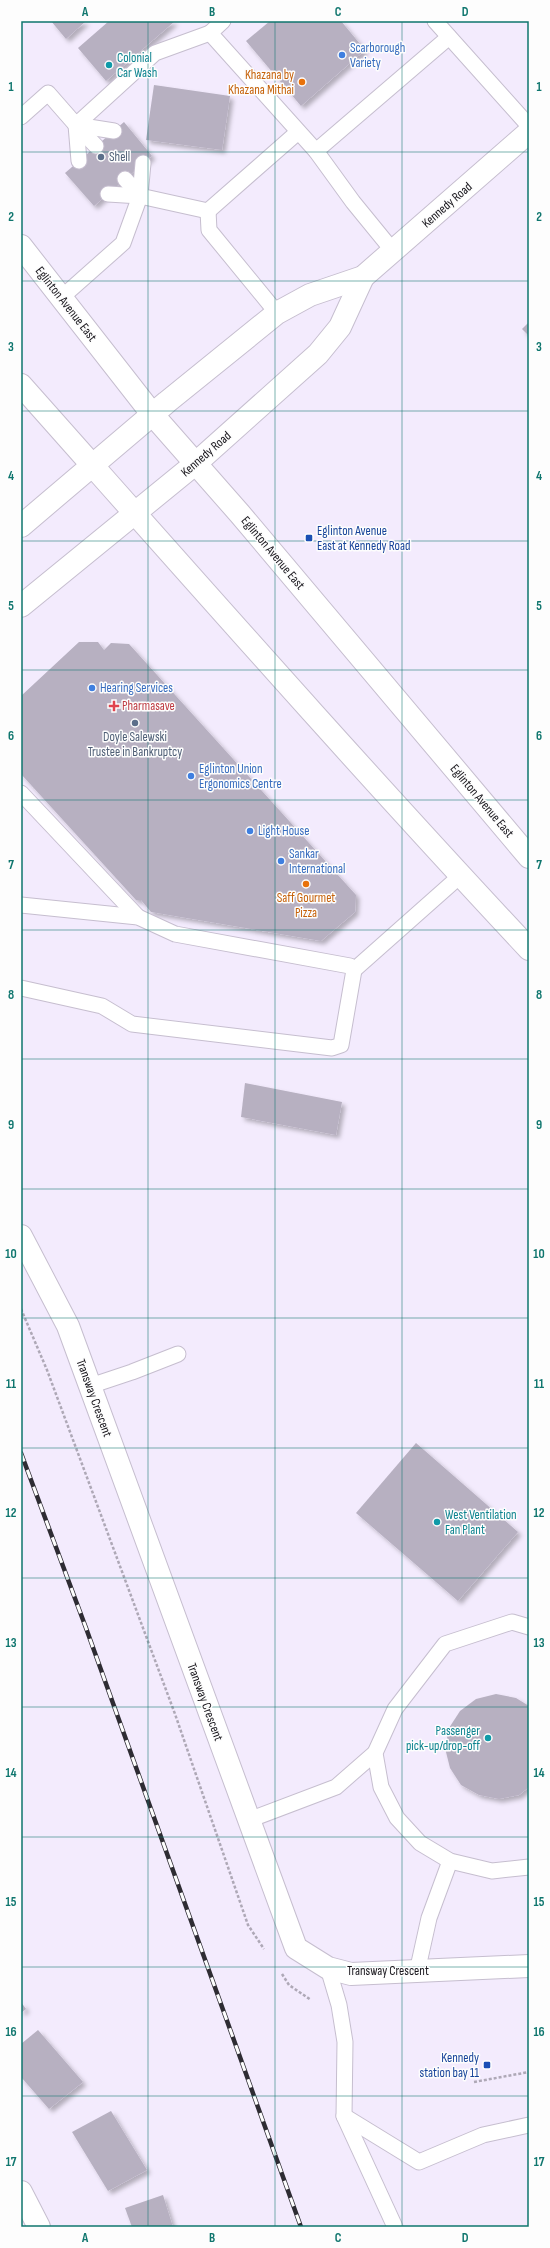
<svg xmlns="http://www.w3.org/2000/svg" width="550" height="2248" viewBox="0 0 550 2248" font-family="'Sofia Sans Condensed',sans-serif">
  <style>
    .building { fill: #b7b0c1; filter: url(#shadow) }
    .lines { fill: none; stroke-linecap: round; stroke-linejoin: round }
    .lane-casing { stroke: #c6becf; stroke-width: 17 }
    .street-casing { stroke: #c6becf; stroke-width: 24 }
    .secondary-casing { stroke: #c6becf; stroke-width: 24 }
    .primary-casing { stroke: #c6becf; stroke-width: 24 }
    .path { stroke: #aea8b6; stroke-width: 2.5; stroke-dasharray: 3 2; stroke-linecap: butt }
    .lane { stroke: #fff; stroke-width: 15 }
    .street { stroke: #fff; stroke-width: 22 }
    .secondary { stroke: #fff; stroke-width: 22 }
    .primary { stroke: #fff; stroke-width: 22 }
    .rail-casing { stroke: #2e2c33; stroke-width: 4.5 }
    .rail { stroke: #fdfdfd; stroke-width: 3; stroke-dasharray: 9; stroke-linecap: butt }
    .grid { fill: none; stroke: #0f766e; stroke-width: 1; stroke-opacity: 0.55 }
    .shop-dot { fill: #3f7fe0; stroke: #fdfdfd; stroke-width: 1.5 }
    .culture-dot { fill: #0f9aa8; stroke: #fdfdfd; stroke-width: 1.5 }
    .food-dot { fill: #e8710a; stroke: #fdfdfd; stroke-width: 1.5 }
    .service-dot { fill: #5c6f8a; stroke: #fdfdfd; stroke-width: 1.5 }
    .transit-dot { fill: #1a4fb4; stroke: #fdfdfd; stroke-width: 1.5 }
    .health-dot { fill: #e0444e; stroke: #fdfdfd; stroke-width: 1.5 }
    .labels { text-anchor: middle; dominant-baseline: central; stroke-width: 3; stroke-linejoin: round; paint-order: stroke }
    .shop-label { font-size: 13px; fill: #366cbe; stroke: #fdfdfd; text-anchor: start }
    .culture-label { font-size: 13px; fill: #0d838f; stroke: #fdfdfd; text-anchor: start }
    .food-label { font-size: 13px; fill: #c56008; stroke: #fdfdfd; text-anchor: end }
    .service-label { font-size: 13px; fill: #4e5e75; stroke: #fdfdfd; text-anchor: start }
    .street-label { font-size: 13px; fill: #18161c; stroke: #fdfdfd }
    .transit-label { font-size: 13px; fill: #164399; stroke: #fdfdfd; text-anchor: start }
    .health-label { font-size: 13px; fill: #be3a42; stroke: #fdfdfd; text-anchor: start }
    .neatline { fill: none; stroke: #0f766e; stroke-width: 1.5 }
    .grid-label { font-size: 13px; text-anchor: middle; font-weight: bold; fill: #0f766e }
  </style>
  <defs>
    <filter id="shadow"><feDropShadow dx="3.5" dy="3.5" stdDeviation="2" flood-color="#0004"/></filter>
  </defs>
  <rect width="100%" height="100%" fill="#f3ebfd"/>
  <!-- building -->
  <g class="building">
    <polygon points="51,21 86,21 66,39"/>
    <polygon points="109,21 175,21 106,81 78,48"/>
    <polygon points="270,21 341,21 365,50 301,106 246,41"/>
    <polygon points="154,85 230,96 222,150 146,140"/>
    <polygon points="124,122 152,156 94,206 65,173"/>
    <polygon points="529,322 529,336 522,329"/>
    <polygon points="79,642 98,642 104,650 111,643 129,644 356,895 355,912 321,941 151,912 141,900 136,900 21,774 21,696"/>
    <polygon points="245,1083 342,1102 336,1135 241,1117"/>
    <polygon points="416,1443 518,1532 458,1601 356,1513"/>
    <polygon points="496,1694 516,1698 529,1706 529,1787 519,1795 499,1799 479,1795 461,1785 450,1768 445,1748 449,1728 460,1711 476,1699"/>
    <polygon points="21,2002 26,2009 21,2013"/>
    <polygon points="38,2030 83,2082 49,2109 21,2077 21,2044"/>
    <polygon points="111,2111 147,2170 108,2191 72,2132"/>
    <polygon points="163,2195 173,2227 132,2227 125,2208"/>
  </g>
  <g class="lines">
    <defs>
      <g id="lane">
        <polyline points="223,21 210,33 316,151 353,202 393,251"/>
        <polyline points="435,21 529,126"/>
        <polyline points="21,117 48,93 76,125 155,53 210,33"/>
        <polyline points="76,125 96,146"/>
        <polyline points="316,151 449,37"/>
        <polyline points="79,161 76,125 114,131"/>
        <polyline points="125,179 140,196 208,211"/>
        <polyline points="108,194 140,196 143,163"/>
        <polyline points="208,211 209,230 277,313"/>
        <polyline points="208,211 298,132"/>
        <polyline points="61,298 123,243 140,196"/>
        <polyline points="21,793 138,917"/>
        <polyline points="21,905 138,917 175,934 350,966 354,970 341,1045 332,1048 132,1024 102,1006 21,988"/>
        <polyline points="354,970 460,876"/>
        <polyline points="90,1386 132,1372 178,1354"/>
        <polyline points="529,1627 512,1622 445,1644 395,1709 375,1753 381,1787 397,1818 420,1843 450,1861 492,1871 529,1867"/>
        <polyline points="249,1820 336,1787 375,1753"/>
        <polyline points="328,1968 339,2005 345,2042 344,2116 395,2227"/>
        <polyline points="417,1972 429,1918 450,1861"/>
        <polyline points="344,2116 419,2162 483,2135 529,2125"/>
      </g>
      <g id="street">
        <polyline points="21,1236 68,1326 296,1948 328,1968 351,1974 529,1966"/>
        <polyline points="21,2192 39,2227"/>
      </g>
      <g id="secondary">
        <polyline points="21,526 167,402 277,313 310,295 363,277 529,132"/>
        <polyline points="21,606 195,464 318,354 340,327 363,277"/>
      </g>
      <g id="primary">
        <polyline points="21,246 153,415 240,514 529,857"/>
        <path d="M21,385C189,574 356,764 529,949"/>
      </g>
    </defs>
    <!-- lane casing -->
    <use href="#lane" class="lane-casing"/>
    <!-- street casing -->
    <use href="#street" class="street-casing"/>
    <!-- secondary casing -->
    <use href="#secondary" class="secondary-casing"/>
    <!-- primary casing -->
    <use href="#primary" class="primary-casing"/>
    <!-- path -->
    <g class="path">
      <polyline points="21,1309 47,1370 175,1714 248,1925 264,1949"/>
      <polyline points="282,1974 289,1985 311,2000"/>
      <polyline points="474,2082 529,2072"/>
    </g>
    <!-- lane -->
    <use href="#lane" class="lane"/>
    <!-- street -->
    <use href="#street" class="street"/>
    <!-- secondary -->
    <use href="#secondary" class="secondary"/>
    <!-- primary -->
    <use href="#primary" class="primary"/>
    <defs>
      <polyline id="rail" points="21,1453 86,1628 301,2227"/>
    </defs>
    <!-- rail casing -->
    <use href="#rail" class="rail-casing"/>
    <!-- rail -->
    <use href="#rail" class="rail"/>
  </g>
  <!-- grid -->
  <path class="grid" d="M148,21V2227M275,21V2227M402,21V2227M21,152H529M21,281H529M21,411H529M21,541H529M21,670H529M21,800H529M21,930H529M21,1059H529M21,1189H529M21,1318H529M21,1448H529M21,1578H529M21,1707H529M21,1837H529M21,1967H529M21,2096H529"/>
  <!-- markers -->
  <g class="shop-dot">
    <circle cx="342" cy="55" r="4"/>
    <circle cx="92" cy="688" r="4"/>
    <circle cx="191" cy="776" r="4"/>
    <circle cx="250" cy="831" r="4"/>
    <circle cx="281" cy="861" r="4"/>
  </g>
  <g class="culture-dot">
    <circle cx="109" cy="65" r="4"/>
    <circle cx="437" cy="1522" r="4"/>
    <circle cx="488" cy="1738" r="4"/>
  </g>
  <g class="food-dot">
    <circle cx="302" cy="82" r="4"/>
    <circle cx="306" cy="884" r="4"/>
  </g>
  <g class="service-dot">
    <circle cx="101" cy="157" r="4"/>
    <circle cx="135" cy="723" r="4"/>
  </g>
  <g class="transit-dot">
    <rect x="305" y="534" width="8" height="8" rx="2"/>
    <rect x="483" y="2061" width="8" height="8" rx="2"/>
  </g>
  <path class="health-dot" d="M112 700h4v4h4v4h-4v4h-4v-4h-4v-4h4z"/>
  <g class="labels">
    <!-- shop labels -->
    <g class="shop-label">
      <text x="350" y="48">Scarborough<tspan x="350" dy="15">Variety</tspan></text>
      <text x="100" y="688">Hearing Services</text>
      <text x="199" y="769">Eglinton Union<tspan x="199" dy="15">Ergonomics Centre</tspan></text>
      <text x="258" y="831">Light House</text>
      <text x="289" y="854">Sankar<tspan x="289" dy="15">International</tspan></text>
    </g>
    <!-- culture labels -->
    <g class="culture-label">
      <text x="117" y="58">Colonial<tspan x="117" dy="15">Car Wash</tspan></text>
      <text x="445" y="1515">West Ventilation<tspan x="445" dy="15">Fan Plant</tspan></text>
      <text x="480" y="1731" text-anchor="end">Passenger<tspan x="480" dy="15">pick-up/drop-off</tspan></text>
    </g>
    <!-- food labels -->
    <g class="food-label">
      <text x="294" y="75">Khazana by<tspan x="294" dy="15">Khazana Mithai</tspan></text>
      <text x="306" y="898" text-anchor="middle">Saff Gourmet<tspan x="306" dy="15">Pizza</tspan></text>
    </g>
    <!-- service labels -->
    <g class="service-label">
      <text x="109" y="157">Shell</text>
      <text x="135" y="737" text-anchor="middle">Doyle Salewski<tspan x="135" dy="15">Trustee in Bankruptcy</tspan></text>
    </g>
    <!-- street labels -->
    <g class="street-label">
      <text transform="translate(447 205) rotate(-41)">Kennedy Road</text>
      <text transform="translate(66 304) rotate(52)">Eglinton Avenue East</text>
      <text transform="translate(206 454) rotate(-41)">Kennedy Road</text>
      <text transform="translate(273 553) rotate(50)">Eglinton Avenue East</text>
      <text transform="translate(482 801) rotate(50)">Eglinton Avenue East</text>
      <text transform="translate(94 1398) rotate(70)">Transway Crescent</text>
      <text transform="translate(205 1702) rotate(70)">Transway Crescent</text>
      <text x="388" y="1971">Transway Crescent</text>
    </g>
    <!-- transit labels -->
    <g class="transit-label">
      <text x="317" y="531">Eglinton Avenue<tspan x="317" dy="15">East at Kennedy Road</tspan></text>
      <text x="479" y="2058" text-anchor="end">Kennedy<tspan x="479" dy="15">station bay 11</tspan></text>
    </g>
    <!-- health labels -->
    <g class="health-label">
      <text x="122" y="706">Pharmasave</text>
    </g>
  </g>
  <!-- border -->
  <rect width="550" height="2248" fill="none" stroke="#fdfdfd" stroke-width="44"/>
  <rect x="22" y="22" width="506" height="2204" class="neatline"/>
  <g class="grid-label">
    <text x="85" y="16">A</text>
    <text x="212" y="16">B</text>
    <text x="338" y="16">C</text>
    <text x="465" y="16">D</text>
    <text x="11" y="91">1</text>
    <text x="539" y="91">1</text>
    <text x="11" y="221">2</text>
    <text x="539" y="221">2</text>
    <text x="11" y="351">3</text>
    <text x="539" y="351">3</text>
    <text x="11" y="480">4</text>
    <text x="539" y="480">4</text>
    <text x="11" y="610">5</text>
    <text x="539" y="610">5</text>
    <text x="11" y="740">6</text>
    <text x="539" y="740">6</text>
    <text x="11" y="869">7</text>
    <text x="539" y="869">7</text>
    <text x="11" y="999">8</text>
    <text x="539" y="999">8</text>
    <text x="11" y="1129">9</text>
    <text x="539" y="1129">9</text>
    <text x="11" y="1258">10</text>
    <text x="539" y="1258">10</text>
    <text x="11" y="1388">11</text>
    <text x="539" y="1388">11</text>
    <text x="11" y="1517">12</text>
    <text x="539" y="1517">12</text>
    <text x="11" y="1647">13</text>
    <text x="539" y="1647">13</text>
    <text x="11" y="1777">14</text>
    <text x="539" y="1777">14</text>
    <text x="11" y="1906">15</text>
    <text x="539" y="1906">15</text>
    <text x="11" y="2036">16</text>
    <text x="539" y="2036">16</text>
    <text x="11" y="2166">17</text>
    <text x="539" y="2166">17</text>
    <text x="85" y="2242">A</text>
    <text x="212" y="2242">B</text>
    <text x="338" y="2242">C</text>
    <text x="465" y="2242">D</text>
  </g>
</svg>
